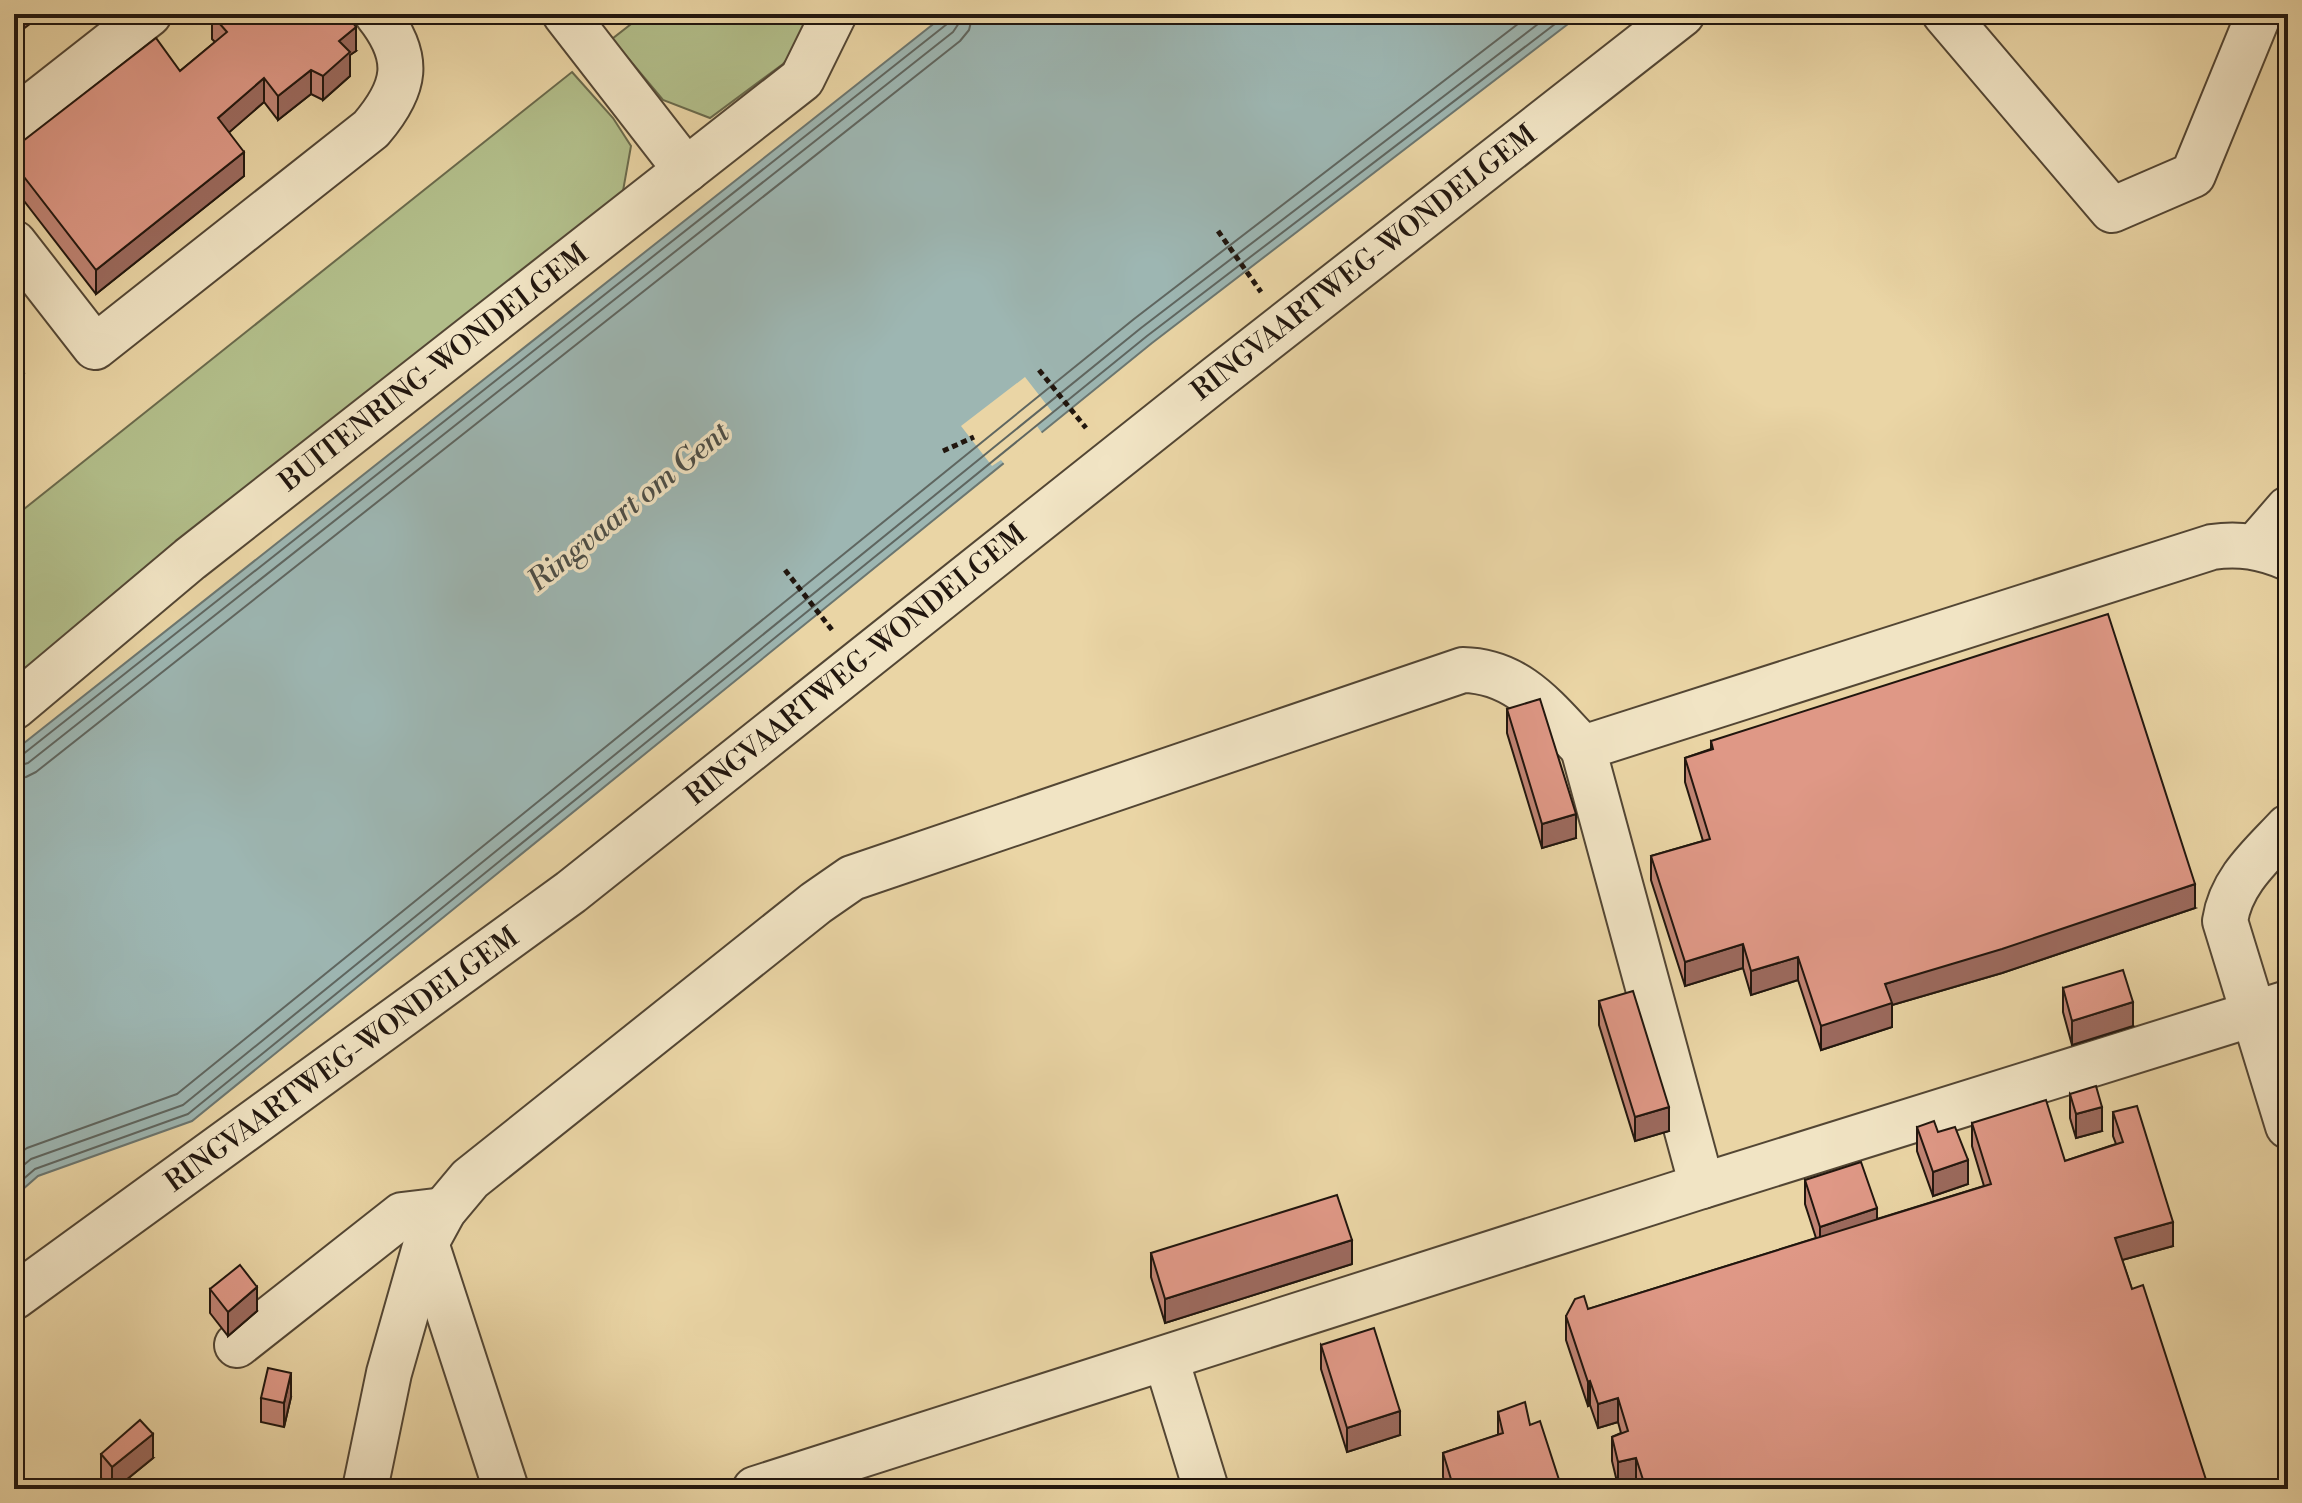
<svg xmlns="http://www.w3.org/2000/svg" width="2302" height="1503" viewBox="0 0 2302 1503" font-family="'Libre Bodoni',serif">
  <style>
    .green { fill: #b2be8a; stroke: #6a6a4c; stroke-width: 2 }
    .water { fill: #9db6b2; stroke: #6b7670; stroke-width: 2 }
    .pier { fill: #ead5a5 }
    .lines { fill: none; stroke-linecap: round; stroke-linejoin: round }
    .shore { stroke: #5f6660; stroke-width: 2 }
    .minor-casing { stroke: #534634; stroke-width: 48 }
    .path { stroke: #21160e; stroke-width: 5; stroke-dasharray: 6 4; stroke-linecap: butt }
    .minor { stroke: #f1e4c4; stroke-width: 44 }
    .wall { fill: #c08373; stroke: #21160e; stroke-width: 2 }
    .shaded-wall { fill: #9c6a5e; stroke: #21160e; stroke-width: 2 }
    .building { fill: #df9886; stroke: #21160e; stroke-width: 2 }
    .labels { text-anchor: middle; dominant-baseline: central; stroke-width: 7; stroke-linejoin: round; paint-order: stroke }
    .street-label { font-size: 28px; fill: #21160e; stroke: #f1e4c4 }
    .water-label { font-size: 30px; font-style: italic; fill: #4c4e47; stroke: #f1e4c4 }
  </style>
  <rect width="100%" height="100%" fill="#ead5a5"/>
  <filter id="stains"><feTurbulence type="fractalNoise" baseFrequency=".0025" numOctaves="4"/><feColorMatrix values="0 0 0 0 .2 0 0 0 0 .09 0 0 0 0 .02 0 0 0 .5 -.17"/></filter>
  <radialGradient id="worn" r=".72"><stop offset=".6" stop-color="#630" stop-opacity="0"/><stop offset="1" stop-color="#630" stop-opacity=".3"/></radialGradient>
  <!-- green -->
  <g class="green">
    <polygon points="644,14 815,14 814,30 783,64 710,118 663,100 612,39"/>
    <polygon points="572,72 613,118 631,146 623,191 27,667 14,672 14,517"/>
  </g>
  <!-- water -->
  <polygon class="water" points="946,14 1581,14 1152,343 192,1121 38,1176 14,1197 14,751"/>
  <!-- pier -->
  <polygon class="pier" points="1025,377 1053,413 1037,426 1044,436 1006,466 1001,460 992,466 961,426"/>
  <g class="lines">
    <!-- shore -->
    <g class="shore">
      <polyline points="14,757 22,755 947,24 950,14"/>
      <polyline points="14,767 28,763 953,32 959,23 961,14"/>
      <polyline points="14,779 26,777 36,772 960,41 969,30 973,14"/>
      <polyline points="14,1157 27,1148 177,1094 1134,319 1531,14"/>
      <polyline points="14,1173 31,1159 183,1105 1141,328 1551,14"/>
      <polyline points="14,1187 35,1169 188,1114 1147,336 1568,14"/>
    </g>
    <defs>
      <g id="minor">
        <polyline points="565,14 686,170"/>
        <polyline points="1945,14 2112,210 2193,175 2259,14"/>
        <polyline points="14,120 149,14"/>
        <path d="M14,243L95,347L371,129C406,88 412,58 377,14"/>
        <polyline points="2255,547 2288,509"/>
        <polyline points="14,707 190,559 802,79 834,14"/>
        <path d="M2288,827C2261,856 2231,881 2225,921L2288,1126"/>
        <polyline points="1702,1186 2288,1003"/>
        <polyline points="426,1243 506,1489"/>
        <polyline points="14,1297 571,892 1217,378 1682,14"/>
        <polyline points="237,1345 402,1215 444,1210"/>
        <polyline points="1166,1359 1206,1489"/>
        <path d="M365,1489L389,1373L426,1243L444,1210L470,1179L816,903L852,878L1463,670C1519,671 1547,711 1583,748"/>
        <path d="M755,1489L1702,1186L1583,748L2212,547C2240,543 2262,547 2288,558"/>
      </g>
    </defs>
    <!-- minor casing -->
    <use href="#minor" class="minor-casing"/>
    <!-- path -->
    <g class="path">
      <polyline points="1218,231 1261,292"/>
      <polyline points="1039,370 1086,428"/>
      <polyline points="943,451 974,437"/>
      <polyline points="785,570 832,630"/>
    </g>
    <!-- minor -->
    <use href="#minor" class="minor"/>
  </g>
  <!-- wall -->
  <g class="wall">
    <polygon points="212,15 356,51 350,55 350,76 323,100 311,94 278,120 264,102 229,132 244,176 96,294 14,188 14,148 180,71 215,42 212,39"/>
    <polygon points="1507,709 1576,838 1542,848 1507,733"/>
    <polygon points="1711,741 2195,908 2002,973 1892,1005 1892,1027 1821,1050 1798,980 1751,995 1743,968 1685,986 1651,880 1651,856 1703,841 1685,782 1685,758 1711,749"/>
    <polygon points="2063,988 2133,1026 2072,1045 2063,1012"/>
    <polygon points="1599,1001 1669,1131 1635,1141 1599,1025"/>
    <polygon points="2070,1094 2102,1131 2076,1138 2070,1118"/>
    <polygon points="2113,1112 2173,1246 2122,1260 2132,1289 2209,1489 1638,1489 1636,1481 1618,1486 1612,1461 1612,1437 1621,1433 1618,1422 1598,1428 1590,1405 1588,1406 1566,1340 1566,1316 1816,1238 1805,1204 1805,1180 1877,1219 1984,1186 1972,1146 1972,1123 2065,1161 2116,1144 2113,1136"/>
    <polygon points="1917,1127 1938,1132 1968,1184 1933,1196 1917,1151"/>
    <polygon points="1151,1253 1352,1264 1165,1323 1151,1277"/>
    <polygon points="210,1289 257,1311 228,1336 210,1313"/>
    <polygon points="1321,1345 1400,1435 1347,1452 1321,1369"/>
    <polygon points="291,1397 284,1427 261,1422 261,1398"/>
    <polygon points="1498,1412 1530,1425 1562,1489 1446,1489 1443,1477 1443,1453 1498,1435"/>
    <polygon points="101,1454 153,1458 115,1489 110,1489 101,1478"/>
  </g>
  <!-- shaded-wall -->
  <g class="shaded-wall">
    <polygon points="14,14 43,14 14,36"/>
    <polygon points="356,27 356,51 350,55 350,76 323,100 323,76 339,41"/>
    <polygon points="311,70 311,94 278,120 278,96"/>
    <polygon points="264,78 264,102 218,142 218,118"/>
    <polygon points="244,152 244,176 96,294 96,270"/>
    <polygon points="24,373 24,397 14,405 14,381"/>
    <polygon points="1576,814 1576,838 1542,848 1542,824"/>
    <polygon points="2195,884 2195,908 2002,973 1892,1005 1892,1027 1821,1050 1821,1026 1885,984"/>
    <polygon points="1743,944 1743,968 1685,986 1685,962"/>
    <polygon points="1798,957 1798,980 1751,995 1751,971"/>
    <polygon points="2133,1002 2133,1026 2072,1045 2072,1021"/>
    <polygon points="1669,1107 1669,1131 1635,1141 1635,1117"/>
    <polygon points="2102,1107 2102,1131 2076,1138 2076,1114"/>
    <polygon points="1968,1160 1968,1184 1933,1196 1933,1172"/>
    <polygon points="1877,1208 1877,1232 1820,1251 1820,1227"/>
    <polygon points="2173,1222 2173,1246 2115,1262 2115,1238"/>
    <polygon points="1352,1240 1352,1264 1165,1323 1165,1299"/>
    <polygon points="257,1287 257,1311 228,1336 228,1312"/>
    <polygon points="291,1373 291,1397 284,1427 284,1403"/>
    <polygon points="1590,1381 1590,1405 1588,1406 1588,1382"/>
    <polygon points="1618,1398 1618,1422 1598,1428 1598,1404"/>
    <polygon points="1400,1411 1400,1435 1347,1452 1347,1428"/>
    <polygon points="153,1434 153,1458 115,1489 112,1489 112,1467"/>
    <polygon points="1636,1458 1636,1481 1618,1486 1618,1462"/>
  </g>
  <!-- building -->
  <g class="building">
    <polygon points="213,14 346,14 356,27 339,41 350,52 323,76 311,70 278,96 264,78 218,118 244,152 96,270 14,164 14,148 156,38 180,71 227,32 212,15"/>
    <polygon points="14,360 24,373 14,381"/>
    <polygon points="2108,614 2195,884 2002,949 1885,984 1892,1003 1821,1026 1798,957 1751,971 1743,944 1685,962 1651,856 1710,839 1685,758 1713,749 1711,741"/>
    <polygon points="1540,699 1576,814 1542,824 1507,709"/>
    <polygon points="2123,970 2133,1002 2072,1021 2063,988"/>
    <polygon points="1633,991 1669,1107 1635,1117 1599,1001"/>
    <polygon points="2096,1086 2102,1107 2076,1114 2070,1094"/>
    <polygon points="2046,1100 2065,1161 2123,1142 2113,1112 2137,1106 2173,1222 2115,1238 2132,1289 2143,1285 2209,1489 1646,1489 1636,1458 1618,1462 1612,1437 1628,1431 1618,1398 1598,1404 1590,1381 1588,1382 1566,1316 1575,1299 1584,1296 1588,1309 1991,1184 1972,1123"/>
    <polygon points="1934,1121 1938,1132 1955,1127 1968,1160 1933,1172 1917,1127"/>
    <polygon points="1861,1162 1877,1208 1820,1227 1805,1180"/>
    <polygon points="1337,1195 1352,1240 1165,1299 1151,1253"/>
    <polygon points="240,1265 257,1287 228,1312 210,1289"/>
    <polygon points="1374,1328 1400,1411 1347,1428 1321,1345"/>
    <polygon points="268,1368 291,1373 284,1403 261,1398"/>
    <polygon points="1525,1402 1530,1425 1540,1421 1562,1489 1454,1489 1443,1453 1503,1433 1498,1412"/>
    <polygon points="140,1420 153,1434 112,1467 101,1454"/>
  </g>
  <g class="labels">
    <!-- street labels -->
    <g class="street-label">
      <text transform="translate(1364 263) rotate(-38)">RINGVAARTWEG-WONDELGEM</text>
      <text transform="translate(434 368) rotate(-38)">BUITENRING-WONDELGEM</text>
      <text transform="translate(856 665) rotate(-39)">RINGVAARTWEG-WONDELGEM</text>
      <text transform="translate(342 1060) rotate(-36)">RINGVAARTWEG-WONDELGEM</text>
    </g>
    <!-- water labels -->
    <g class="water-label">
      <text transform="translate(629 507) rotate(-39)">Ringvaart om Gent</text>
    </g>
  </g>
  <!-- margin -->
  <rect width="2302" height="1503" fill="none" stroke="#ead5a5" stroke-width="48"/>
  <rect x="16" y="16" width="2270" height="1471" fill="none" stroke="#21160e" stroke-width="4"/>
  <rect x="24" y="24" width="2254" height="1455" fill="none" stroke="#21160e" stroke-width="2"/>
  <rect width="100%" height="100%" filter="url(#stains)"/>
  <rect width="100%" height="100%" fill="url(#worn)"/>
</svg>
